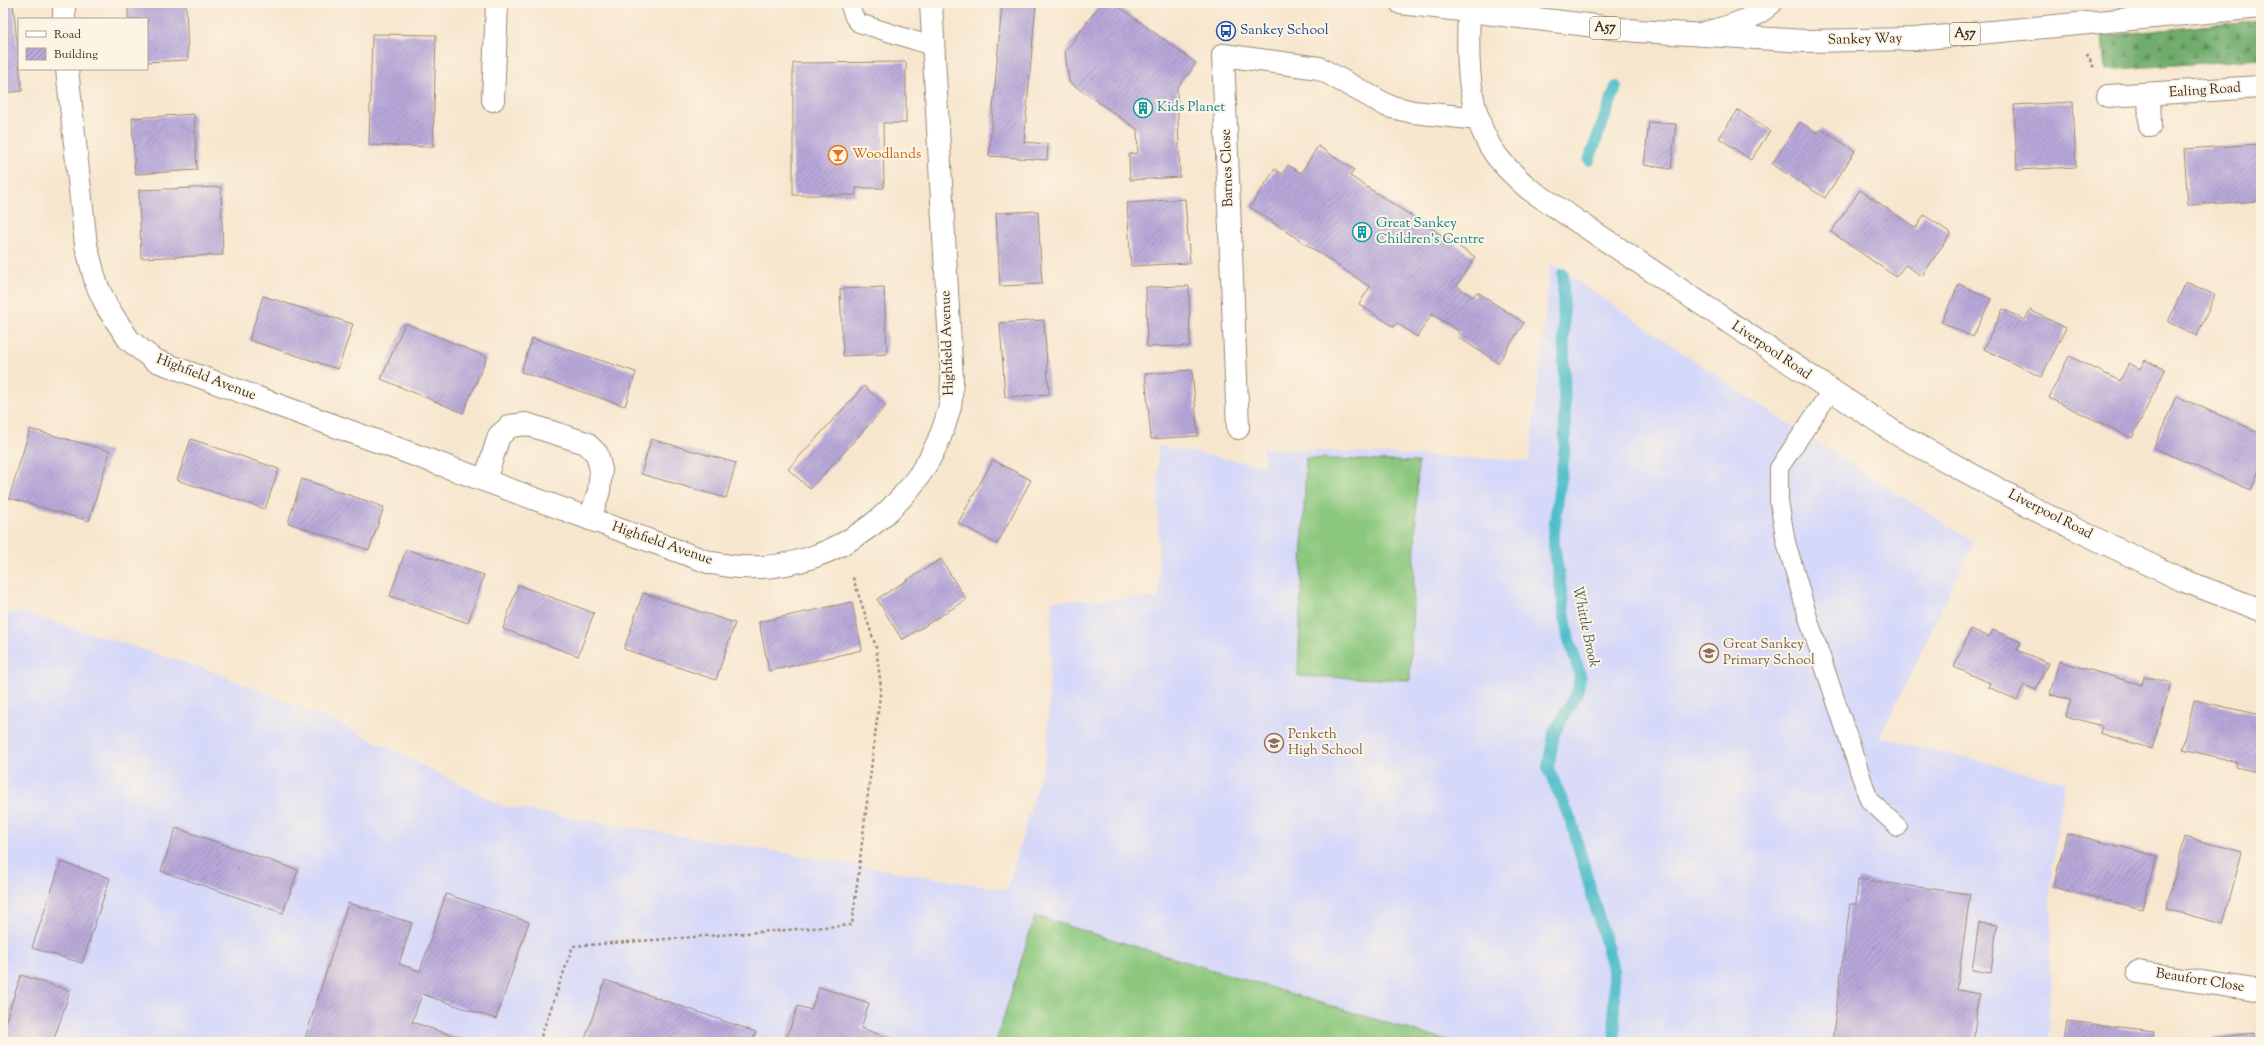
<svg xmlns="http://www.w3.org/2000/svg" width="2264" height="1045" viewBox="0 0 2264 1045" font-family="'Sorts Mill Goudy',serif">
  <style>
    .built { fill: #d5d8f9 }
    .forest { fill: url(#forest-firs); stroke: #566b45 }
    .pitch { fill: #8bc77d; stroke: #63784e }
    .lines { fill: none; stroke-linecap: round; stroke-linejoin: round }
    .stream { stroke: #50bdca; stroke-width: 12 }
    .building { fill: url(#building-hatch) }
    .service-casing { stroke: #998876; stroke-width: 20 }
    .minor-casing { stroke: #998876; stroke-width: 24 }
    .tertiary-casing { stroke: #998876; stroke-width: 24 }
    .primary-casing { stroke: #998876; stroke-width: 24 }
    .trunk-casing { stroke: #998876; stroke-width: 24 }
    .path { stroke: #998876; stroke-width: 2.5; stroke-dasharray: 3 3; stroke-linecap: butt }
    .service { stroke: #fff; stroke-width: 18 }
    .minor { stroke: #fff; stroke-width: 22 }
    .tertiary { stroke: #fff; stroke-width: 22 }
    .primary { stroke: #fff; stroke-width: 22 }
    .trunk { stroke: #fff; stroke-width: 22 }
    .labels { text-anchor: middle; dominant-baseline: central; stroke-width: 4; stroke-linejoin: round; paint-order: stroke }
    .shield { fill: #fcf5e5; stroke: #75675a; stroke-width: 1 }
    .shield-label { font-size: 13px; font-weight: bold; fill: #3b2a1e }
    .transit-label { font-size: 14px; fill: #164399; stroke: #fcf5e5; text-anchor: start }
    .street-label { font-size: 14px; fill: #3b2a1e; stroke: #fcf5e5 }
    .culture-label { font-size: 14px; fill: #0d838f; stroke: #fcf5e5; text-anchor: start }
    .food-label { font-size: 14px; fill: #c56008; stroke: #fcf5e5; text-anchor: start }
    .education-label { font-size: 14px; fill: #785e54; stroke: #fcf5e5; text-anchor: start }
    .water-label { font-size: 15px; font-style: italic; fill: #425d5a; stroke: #fcf5e5 }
  </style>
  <defs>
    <pattern id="forest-firs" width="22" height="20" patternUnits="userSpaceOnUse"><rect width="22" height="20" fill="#70ac6c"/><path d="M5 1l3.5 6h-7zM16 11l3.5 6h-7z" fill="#5d8c58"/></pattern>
    <pattern id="building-hatch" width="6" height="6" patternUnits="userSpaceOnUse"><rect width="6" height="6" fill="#b8a8da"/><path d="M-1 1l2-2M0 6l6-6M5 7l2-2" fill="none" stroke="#9789b0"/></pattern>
  </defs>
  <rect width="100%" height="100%" fill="#fcf5e5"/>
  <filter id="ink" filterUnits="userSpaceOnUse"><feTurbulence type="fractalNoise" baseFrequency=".025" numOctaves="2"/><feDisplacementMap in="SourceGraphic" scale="8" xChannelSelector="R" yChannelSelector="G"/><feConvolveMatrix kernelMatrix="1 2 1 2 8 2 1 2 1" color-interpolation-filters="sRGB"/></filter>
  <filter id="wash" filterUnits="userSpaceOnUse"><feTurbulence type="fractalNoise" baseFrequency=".012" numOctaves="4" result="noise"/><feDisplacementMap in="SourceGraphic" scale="16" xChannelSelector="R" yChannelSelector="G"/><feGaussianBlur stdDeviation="0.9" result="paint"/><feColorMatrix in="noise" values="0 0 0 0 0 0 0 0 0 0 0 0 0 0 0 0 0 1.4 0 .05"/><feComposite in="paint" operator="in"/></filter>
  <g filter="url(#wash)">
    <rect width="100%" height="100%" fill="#f7e6ce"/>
    <!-- built -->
    <polygon class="built" points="1551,263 1773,414 1974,542 1880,737 2065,782 2051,877 2049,1042 3,1042 3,614 22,612 209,670 349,728 502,806 1007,890 1047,752 1052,601 1159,598 1158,446 1264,466 1263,448 1529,461"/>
    <!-- forest -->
    <polygon class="forest" points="2261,20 2261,59 2105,70 2102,36"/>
    <!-- pitch -->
    <g class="pitch">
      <polygon points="1306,458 1418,462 1410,680 1298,676"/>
      <polygon points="1035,916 1450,1042 996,1042"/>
    </g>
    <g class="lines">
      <!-- stream -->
      <g class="stream">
        <polyline points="1589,160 1616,87"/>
        <polyline points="1563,274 1565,446 1553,538 1568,636 1580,675 1578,691 1554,733 1548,768 1571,821 1613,968 1615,1042"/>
      </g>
    </g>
    <g id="blocks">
      <!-- building -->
      <g class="building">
        <polygon points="3,3 13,3 22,91 3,93"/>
        <polygon points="128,3 186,3 188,60 147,62 147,19 128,19"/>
        <polygon points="1002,3 1036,3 1024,142 1048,144 1047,160 989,156"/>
        <polygon points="1101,3 1114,3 1196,63 1177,88 1180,177 1130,180 1129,154 1138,153 1137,129 1069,82 1065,52"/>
        <polygon points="372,34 436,35 433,147 369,145"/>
        <polygon points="906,62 906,123 883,123 884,188 856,188 856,195 793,195 793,63"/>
        <polygon points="2073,102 2076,167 2017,170 2014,105"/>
        <polygon points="1738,110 1770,131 1751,160 1719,138"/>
        <polygon points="194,114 197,170 135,174 132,118"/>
        <polygon points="1649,122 1676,124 1671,169 1644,165"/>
        <polygon points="1800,122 1818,133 1821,129 1855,151 1825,198 1772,164"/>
        <polygon points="2261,144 2261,201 2188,205 2184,149"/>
        <polygon points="1318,146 1354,170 1350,176 1475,257 1457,286 1473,297 1477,292 1524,323 1498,363 1458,337 1460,332 1432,314 1417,337 1397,323 1394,327 1359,304 1370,287 1250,207 1275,169 1282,174 1288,165 1301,173"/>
        <polygon points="221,187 223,255 141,258 139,190"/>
        <polygon points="1860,190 1916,228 1924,215 1951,233 1922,276 1905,265 1896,277 1831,232"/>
        <polygon points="1185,199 1190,263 1131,266 1127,203"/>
        <polygon points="1038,211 1042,284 1000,286 996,213"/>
        <polygon points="2186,282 2215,295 2197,336 2168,322"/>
        <polygon points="1959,284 1991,299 1973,337 1941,322"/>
        <polygon points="1189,286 1190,346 1147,347 1146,287"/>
        <polygon points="884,287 887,354 843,356 840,289"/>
        <polygon points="263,296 353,324 338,369 249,340"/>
        <polygon points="2003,309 2025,320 2030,310 2066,328 2041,377 1984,349"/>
        <polygon points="1044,320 1049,394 1005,397 1000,323"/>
        <polygon points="405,323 487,357 463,413 381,379"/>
        <polygon points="532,338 636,372 625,406 521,372"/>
        <polygon points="2069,356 2120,381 2129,363 2140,369 2145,360 2165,370 2132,438 2049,398"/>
        <polygon points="1192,370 1198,436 1151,439 1145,374"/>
        <polygon points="864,386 886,406 810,489 788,469"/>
        <polygon points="2176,396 2261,433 2261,466 2251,490 2154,448"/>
        <polygon points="30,429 110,451 89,521 9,498"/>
        <polygon points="191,439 279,469 265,509 177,480"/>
        <polygon points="651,439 736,463 726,498 641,474"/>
        <polygon points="993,460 1031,480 997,544 958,523"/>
        <polygon points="302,479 384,507 369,550 288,523"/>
        <polygon points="406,549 484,575 468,623 390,596"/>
        <polygon points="941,559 966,600 902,640 877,599"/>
        <polygon points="518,585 594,613 578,656 503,629"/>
        <polygon points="643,593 735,623 716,680 624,649"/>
        <polygon points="852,602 862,650 769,671 759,622"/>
        <polygon points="1971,629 1989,637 1993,630 2021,642 2017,650 2048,663 2036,690 2024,685 2017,700 1988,687 1990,683 1954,667"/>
        <polygon points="2059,661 2142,685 2144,676 2171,683 2152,749 2100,733 2102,726 2066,716 2070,700 2050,694"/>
        <polygon points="2194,700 2261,715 2261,773 2236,767 2237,762 2183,749"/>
        <polygon points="176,828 298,870 283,913 161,871"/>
        <polygon points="2067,833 2157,856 2142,909 2053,887"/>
        <polygon points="2185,837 2242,852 2223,924 2166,909"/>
        <polygon points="61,862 110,878 82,963 32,948"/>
        <polygon points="1858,879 1970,894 1957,990 1979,994 1973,1042 1832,1042 1850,904 1856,904"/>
        <polygon points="446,894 529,922 496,1019 422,994 412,1022 472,1042 304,1042 348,903 412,923 399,964 420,971"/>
        <polygon points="1979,923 1997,925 1991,973 1972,970"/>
        <polygon points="21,975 70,991 53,1042 3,1042 3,1029"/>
        <polygon points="605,980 756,1032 752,1042 584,1042"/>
        <polygon points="819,987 869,1003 861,1028 900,1042 785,1042 798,1006 811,1010"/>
        <polygon points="2067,1021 2154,1031 2153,1042 2064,1042"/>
        <polygon points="2255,1033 2256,1042 2214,1042 2213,1038"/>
      </g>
    </g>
  </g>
  <g filter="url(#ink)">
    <use href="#blocks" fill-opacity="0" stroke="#998876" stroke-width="1"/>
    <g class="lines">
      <defs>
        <g id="service">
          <polyline points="849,3 854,17 859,23 932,46"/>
          <polyline points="1831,391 1779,468 1779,501 1786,542 1810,624 1869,800 1898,827"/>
        </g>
        <g id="minor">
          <polyline points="64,3 64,19"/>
          <path d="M67,69L86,245L96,283L107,307L129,340L154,360L711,563C721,564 731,567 741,567C836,573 926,501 949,410C952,401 951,390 952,380L931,3"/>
          <polyline points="2149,94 2150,126"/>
          <polyline points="2108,96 2261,87"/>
          <polyline points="493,100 497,3"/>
          <polyline points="1238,428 1223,55 1319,68 1388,106 1413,112 1479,119"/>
          <polyline points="485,480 499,436 510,426 526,424 586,443 597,454 601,470 599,491 590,519"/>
          <polyline points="2138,972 2261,991"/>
        </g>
        <path id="tertiary" d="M1469,12C1467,56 1467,106 1490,146C1500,163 1515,176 1529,189L1897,434L2044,514L2182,580L2261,610"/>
        <path id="primary" d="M1704,33C1729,27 1751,21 1771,3"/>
        <polyline id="trunk" points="1401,3 1638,31 1805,41 1915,39 2261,7"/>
      </defs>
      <!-- service casing -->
      <use href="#service" class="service-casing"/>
      <!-- minor casing -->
      <use href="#minor" class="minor-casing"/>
      <!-- tertiary casing -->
      <use href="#tertiary" class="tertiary-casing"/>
      <!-- primary casing -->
      <use href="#primary" class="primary-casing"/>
      <!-- trunk casing -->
      <use href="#trunk" class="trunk-casing"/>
      <!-- path -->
      <g class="path">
        <polyline points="2087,54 2094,68"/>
        <polyline points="539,1042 573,946 852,925 881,687 876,647 852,575"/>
      </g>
      <!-- service -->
      <use href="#service" class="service"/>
      <!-- minor -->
      <use href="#minor" class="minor"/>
      <!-- tertiary -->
      <use href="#tertiary" class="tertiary"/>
      <!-- primary -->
      <use href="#primary" class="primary"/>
      <!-- trunk -->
      <use href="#trunk" class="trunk"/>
    </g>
  </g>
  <!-- icons -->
  <defs>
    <symbol id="bus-ring" viewBox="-11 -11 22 22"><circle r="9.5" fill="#fcf5e5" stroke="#1a4fb4" stroke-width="1.5"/><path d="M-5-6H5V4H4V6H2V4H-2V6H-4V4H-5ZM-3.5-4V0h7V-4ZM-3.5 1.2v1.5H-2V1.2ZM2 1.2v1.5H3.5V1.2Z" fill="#1a4fb4"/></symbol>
    <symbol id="building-ring" viewBox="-11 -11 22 22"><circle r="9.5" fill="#fcf5e5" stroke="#0f9aa8" stroke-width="1.5"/><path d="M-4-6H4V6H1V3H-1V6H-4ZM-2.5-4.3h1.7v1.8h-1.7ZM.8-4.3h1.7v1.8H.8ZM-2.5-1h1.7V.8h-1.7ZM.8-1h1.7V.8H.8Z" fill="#0f9aa8"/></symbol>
    <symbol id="bar-ring" viewBox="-11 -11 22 22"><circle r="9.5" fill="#fcf5e5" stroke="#e8710a" stroke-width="1.5"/><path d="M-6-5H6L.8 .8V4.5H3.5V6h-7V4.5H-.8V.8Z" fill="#e8710a"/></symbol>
    <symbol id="school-ring" viewBox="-11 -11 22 22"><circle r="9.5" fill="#fcf5e5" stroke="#8d6e63" stroke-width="1.5"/><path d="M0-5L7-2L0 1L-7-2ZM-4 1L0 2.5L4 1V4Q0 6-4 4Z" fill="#8d6e63"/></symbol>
  </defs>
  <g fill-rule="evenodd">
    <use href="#bus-ring" x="1215" y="20" width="22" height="22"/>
    <use href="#building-ring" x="1132" y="97" width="22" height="22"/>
    <use href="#bar-ring" x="827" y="144" width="22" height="22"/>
    <use href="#building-ring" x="1351" y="221" width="22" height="22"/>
    <use href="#school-ring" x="1698" y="642" width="22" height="22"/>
    <use href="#school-ring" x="1263" y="732" width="22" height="22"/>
  </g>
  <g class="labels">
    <!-- shield labels -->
    <g class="shield">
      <rect x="1590" y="17" width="30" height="22" rx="3"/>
      <rect x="1950" y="23" width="30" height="22" rx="3"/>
    </g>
    <g class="shield-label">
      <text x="1605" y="28">A57</text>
      <text x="1965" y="34">A57</text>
    </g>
    <!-- transit labels -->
    <g class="transit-label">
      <text x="1240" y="31">Sankey School</text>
    </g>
    <!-- street labels -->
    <g class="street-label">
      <text transform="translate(1865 40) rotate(-1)">Sankey Way</text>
      <text transform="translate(2205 91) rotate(-4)">Ealing Road</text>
      <text transform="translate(1228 168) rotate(-92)">Barnes Close</text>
      <text transform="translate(948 343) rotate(-92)">Highfield Avenue</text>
      <text transform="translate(1771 351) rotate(34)">Liverpool Road</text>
      <text transform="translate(206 378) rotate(21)">Highfield Avenue</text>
      <text transform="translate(2050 515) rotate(27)">Liverpool Road</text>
      <text transform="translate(662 544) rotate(19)">Highfield Avenue</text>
      <text transform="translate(2200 981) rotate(9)">Beaufort Close</text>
    </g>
    <!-- culture labels -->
    <g class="culture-label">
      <text x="1157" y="108">Kids Planet</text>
      <text x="1376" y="224">Great Sankey<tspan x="1376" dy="16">Children's Centre</tspan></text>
    </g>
    <!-- food labels -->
    <g class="food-label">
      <text x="852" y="155">Woodlands</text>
    </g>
    <!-- education labels -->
    <g class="education-label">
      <text x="1723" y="645">Great Sankey<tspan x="1723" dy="16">Primary School</tspan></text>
      <text x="1288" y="735">Penketh<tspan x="1288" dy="16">High School</tspan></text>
    </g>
    <!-- water labels -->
    <g class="water-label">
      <text transform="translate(1585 627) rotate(78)">Whittle Brook</text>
    </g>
  </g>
  <!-- margin -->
  <rect width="2264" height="1045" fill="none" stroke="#fcf5e5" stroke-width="16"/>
  <!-- legend -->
  <rect x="18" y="18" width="130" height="52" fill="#fcf5e5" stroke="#afa495"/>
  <rect x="26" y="31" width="20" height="6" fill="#ffffff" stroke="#afa495"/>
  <text x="54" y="38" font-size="12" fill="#3b2a1e">Road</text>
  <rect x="26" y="48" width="20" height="12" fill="url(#building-hatch)" stroke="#afa495"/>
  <text x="54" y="58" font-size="12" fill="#3b2a1e">Building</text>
</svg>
